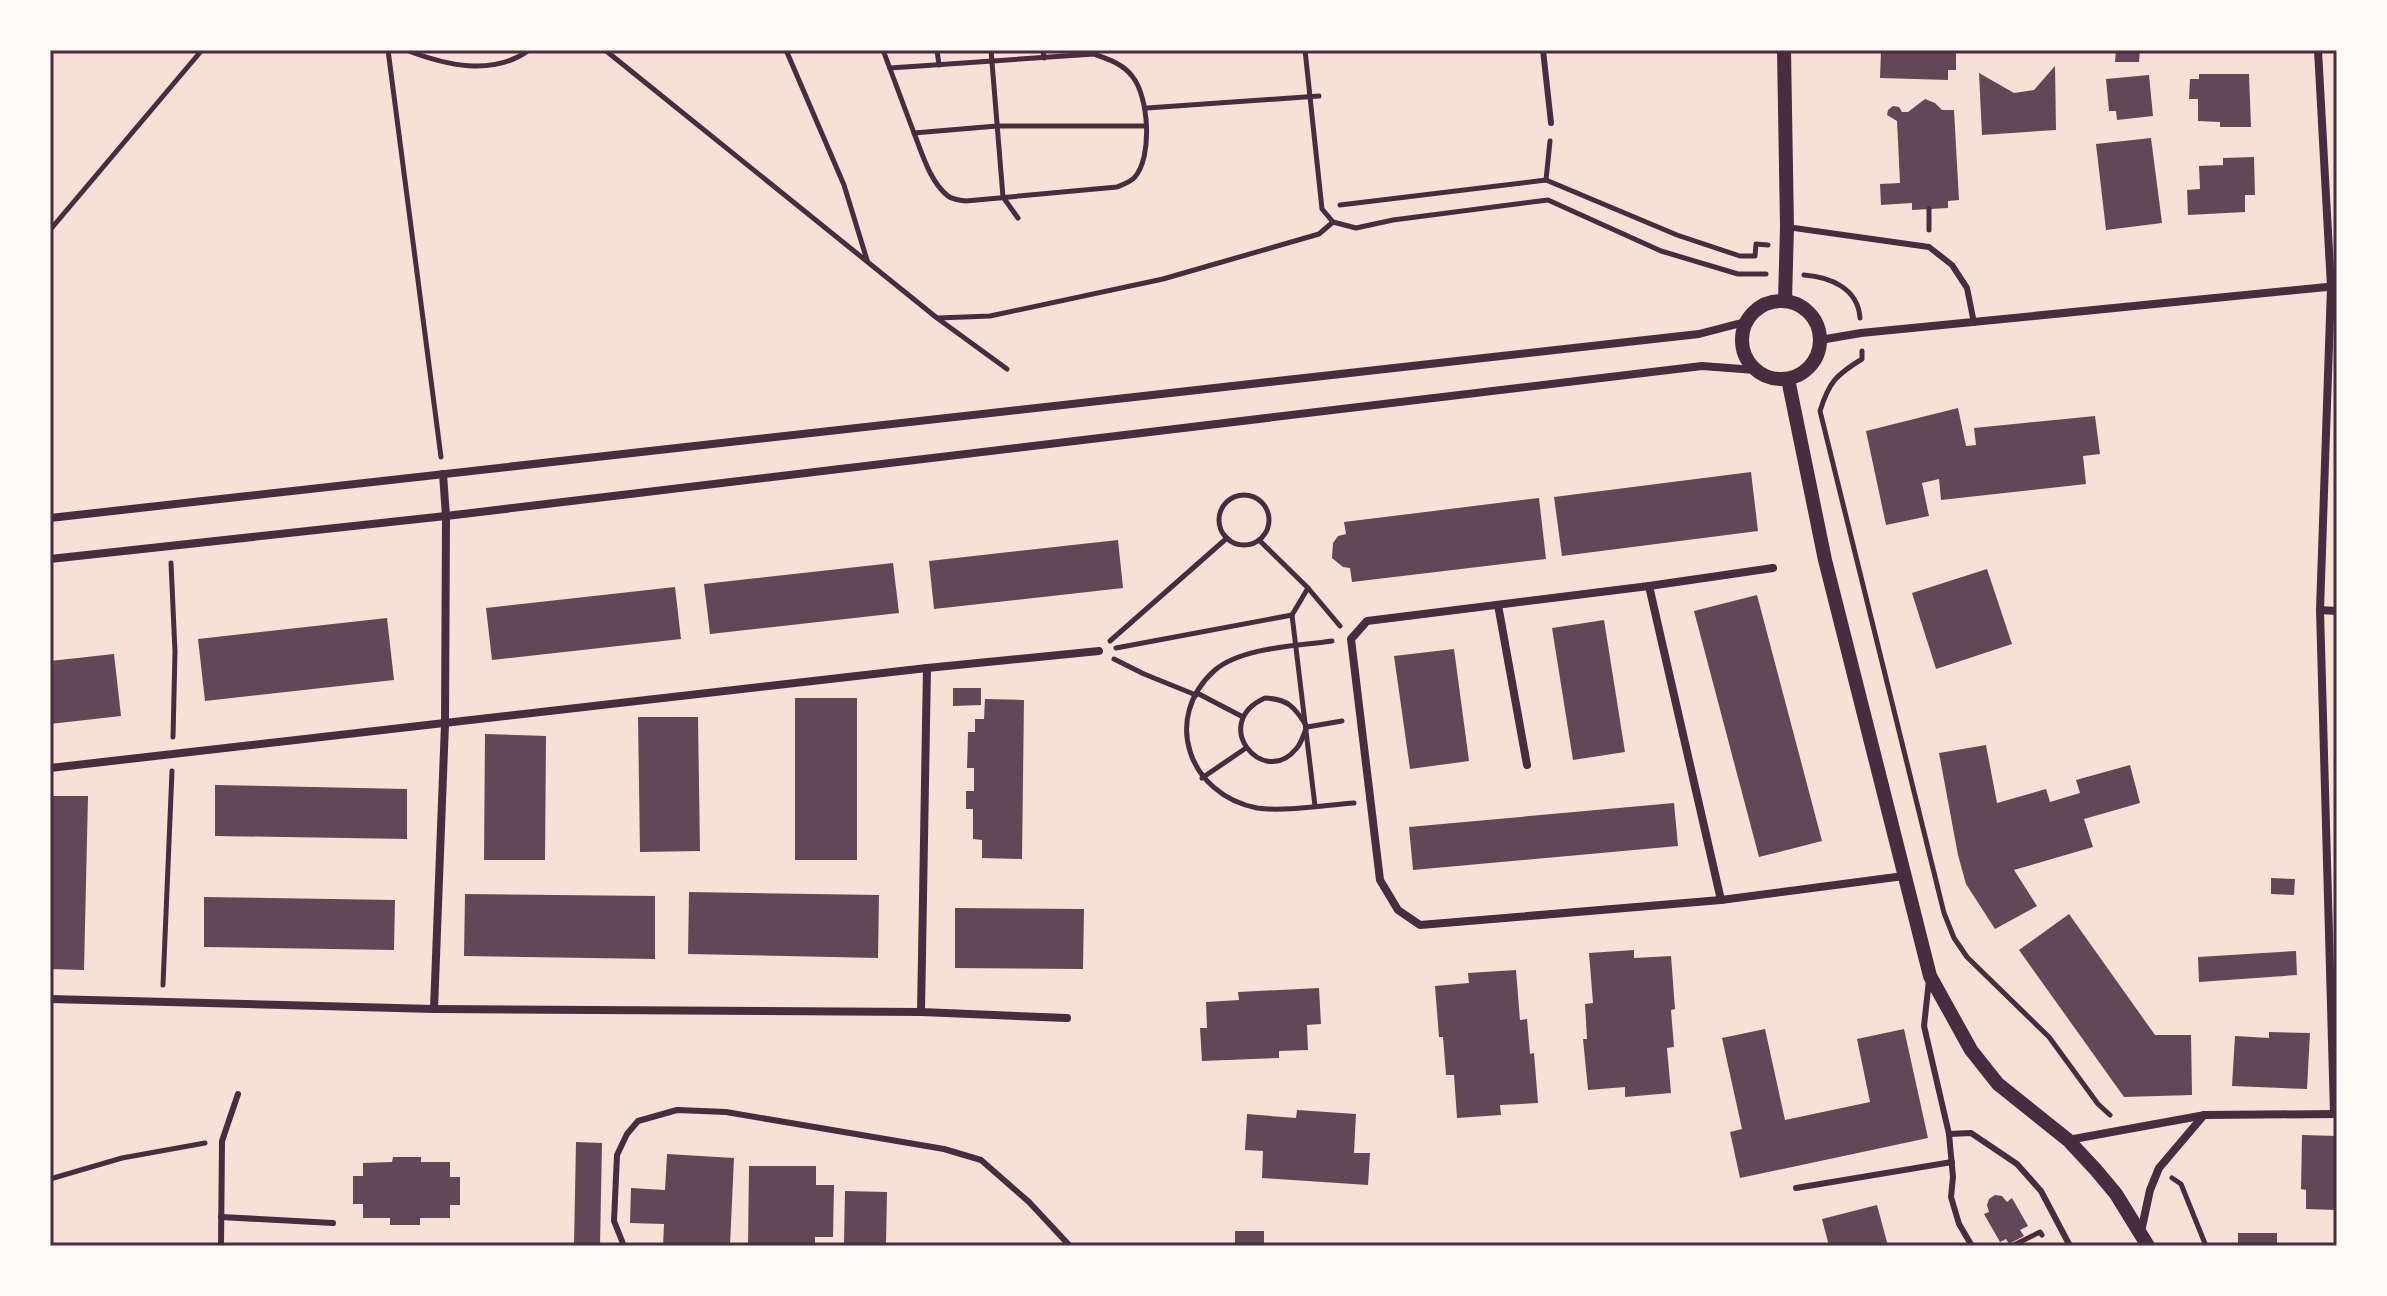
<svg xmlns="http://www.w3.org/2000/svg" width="2387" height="1296" viewBox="0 0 2387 1296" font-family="Commissioner,sans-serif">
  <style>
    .building { fill: #644757 }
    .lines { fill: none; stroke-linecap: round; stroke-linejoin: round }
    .path { stroke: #4a2c40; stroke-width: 5 }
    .service { stroke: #4a2c40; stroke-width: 6 }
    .minor { stroke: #4a2c40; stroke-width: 8 }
    .tertiary { stroke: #4a2c40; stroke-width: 14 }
    .neatline { fill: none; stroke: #4a2c40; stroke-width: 3 }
  </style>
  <rect width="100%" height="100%" fill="#f7e1d7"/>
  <!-- building -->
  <g class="building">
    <polygon points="1881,50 1956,50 1956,70 1948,70 1948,80 1880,78"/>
    <polygon points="2116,50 2140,50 2139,62 2115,62"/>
    <polygon points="2055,66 2056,130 1982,135 1979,73 2014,93 2034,90"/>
    <polygon points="2199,74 2249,74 2251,127 2220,127 2220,122 2198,121 2198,99 2189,99 2190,79 2199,79"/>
    <polygon points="2149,75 2153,116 2117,120 2116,111 2109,111 2106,79"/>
    <polygon points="1925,99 1935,103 1942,110 1954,110 1959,200 1948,201 1948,208 1912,210 1912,203 1881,205 1880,184 1900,183 1897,121 1887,115 1888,110 1893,106 1899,107 1902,112 1908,112"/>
    <polygon points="2151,138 2162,223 2106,230 2096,144"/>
    <polygon points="2254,157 2255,195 2245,195 2245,212 2188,215 2187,190 2200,189 2199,166 2223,165 2223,158"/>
    <polygon points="1958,408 1966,446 1976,445 1974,428 2095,416 2100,454 2083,456 2086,484 1941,500 1939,479 1922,483 1929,516 1886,525 1866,431"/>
    <polygon points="1751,472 1758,531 1562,556 1554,497"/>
    <polygon points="1539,498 1546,559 1352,582 1350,568 1343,567 1332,558 1333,543 1338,536 1346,534 1344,522"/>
    <polygon points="1118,540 1123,588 934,609 929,561"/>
    <polygon points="893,563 899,613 710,634 704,584"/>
    <polygon points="1987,569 2012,644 1936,669 1912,593"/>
    <polygon points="675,587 681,639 492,660 486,608"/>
    <polygon points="1757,595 1822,841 1759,857 1694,611"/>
    <polygon points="387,618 394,680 205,701 198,639"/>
    <polygon points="1604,620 1625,752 1573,760 1552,628"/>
    <polygon points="1454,649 1469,761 1410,769 1394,656"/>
    <polygon points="114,654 121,716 50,724 50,661"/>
    <polygon points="953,688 981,688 981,705 953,706"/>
    <rect x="795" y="698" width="62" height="162"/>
    <polygon points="985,699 1024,700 1022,859 982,858 982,840 973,839 973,809 966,809 966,791 974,791 974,768 967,768 968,732 975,732 975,719 984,719"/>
    <polygon points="638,717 698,717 700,851 640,852"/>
    <polygon points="485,734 546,736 545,860 484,860"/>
    <polygon points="1986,745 1997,803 2046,789 2050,802 2080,793 2076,780 2130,765 2140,803 2084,819 2093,847 2014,870 2037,906 1995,929 1966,884 1958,855 1939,753"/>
    <polygon points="215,785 407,789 407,839 215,836"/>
    <polygon points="50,796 88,796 84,970 50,969"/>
    <polygon points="1674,803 1678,846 1413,870 1409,827"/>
    <polygon points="2271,878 2295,879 2294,895 2271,894"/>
    <polygon points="689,892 879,895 878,958 688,954"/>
    <polygon points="465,894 655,896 655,959 464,956"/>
    <polygon points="204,897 395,900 394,950 204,947"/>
    <polygon points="955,908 1084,909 1083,969 955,968"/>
    <polygon points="2069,914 2155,1035 2191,1035 2192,1095 2124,1097 2019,950"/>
    <polygon points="1634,950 1634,958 1671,956 1675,1009 1671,1010 1674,1047 1667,1048 1671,1093 1625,1097 1625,1087 1588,1090 1583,1039 1587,1039 1585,1004 1593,1003 1589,953"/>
    <polygon points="2296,951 2297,975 2199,982 2198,957"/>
    <polygon points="1516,970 1520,1020 1527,1019 1530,1054 1534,1053 1538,1103 1500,1105 1501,1115 1457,1118 1454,1075 1446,1075 1443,1037 1439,1037 1435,986 1469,983 1468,973"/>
    <polygon points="1319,988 1321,1024 1307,1025 1308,1050 1279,1051 1279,1058 1202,1061 1200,1028 1207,1028 1206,1002 1239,1000 1238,992"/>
    <polygon points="1765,1029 1785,1120 1870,1102 1857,1039 1904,1029 1928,1138 1740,1178 1730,1132 1742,1129 1722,1038"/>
    <polygon points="2269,1032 2310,1033 2307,1089 2232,1086 2235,1036 2269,1038"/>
    <polygon points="1297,1110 1356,1114 1354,1153 1370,1153 1368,1185 1262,1178 1263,1151 1245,1150 1247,1114 1296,1118"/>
    <polygon points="2302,1135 2337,1136 2336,1210 2306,1209 2306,1190 2301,1189"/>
    <polygon points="576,1142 602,1143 600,1246 574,1246"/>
    <polygon points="667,1154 734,1158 730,1246 663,1246 664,1224 630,1223 631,1188 665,1190"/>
    <polygon points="393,1157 421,1157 421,1162 450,1162 450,1177 460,1177 460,1205 450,1205 450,1218 420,1218 420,1225 390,1225 390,1218 363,1218 363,1204 353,1204 353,1176 363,1176 363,1163 392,1162"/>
    <polygon points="749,1166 816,1166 816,1185 834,1185 833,1237 815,1237 815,1246 748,1246"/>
    <polygon points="845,1191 887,1192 886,1245 844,1243"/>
    <polygon points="1995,1195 2002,1196 2007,1202 2012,1198 2028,1226 2020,1230 2024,1236 2009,1244 2006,1239 2000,1242 1984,1214 1989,1212 1987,1205 1989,1199"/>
    <polygon points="1877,1205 1888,1246 1829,1246 1822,1219"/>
    <rect x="1235" y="1231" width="29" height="15"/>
    <rect x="2238" y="1233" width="39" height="13"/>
  </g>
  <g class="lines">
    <!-- path -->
    <g class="path">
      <polyline points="388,50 441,457"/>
      <path d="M406,50C445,65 493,77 529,50"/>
      <polyline points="605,50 937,318 1007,369"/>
      <polyline points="786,50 844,185 867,260"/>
      <polyline points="883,50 914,133 997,126 1146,126"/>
      <polyline points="937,50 939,65"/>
      <polyline points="991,50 1003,197 1018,218"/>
      <polyline points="1043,50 1044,58"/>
      <polyline points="1305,50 1322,209 1333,222 1356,228 1393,220 1548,200 1661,251 1738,274 1766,274"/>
      <path d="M890,68L1094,54C1108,59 1123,64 1132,76C1149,96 1153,158 1134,178C1130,182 1122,185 1117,187L966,201C960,200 953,200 948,196C930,182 922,153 914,133"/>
      <polyline points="1147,108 1319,96"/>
      <polyline points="1546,180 1550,141"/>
      <polyline points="1340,205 1546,180 1677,235 1740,256 1755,256 1756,244 1768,245"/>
      <polyline points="50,230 202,50"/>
      <polyline points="1929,230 1929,209"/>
      <path d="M1804,275C1830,277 1858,288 1860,318"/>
      <polyline points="938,318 990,316 1163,279 1319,234 1333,222"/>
      <path d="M1862,351V359C1836,375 1829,382 1820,411L1944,913L1954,938L1967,957L2049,1037L2098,1104L2110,1115"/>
      <circle cx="1244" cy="520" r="25"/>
      <polyline points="1259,540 1308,588 1340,626"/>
      <polyline points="171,563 175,652 173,737"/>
      <polyline points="1308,588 1292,615 1315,806"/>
      <polyline points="1110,641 1227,538"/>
      <path d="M1332,641C1298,646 1242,647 1215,670C1161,718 1189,795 1257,808C1282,812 1327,805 1354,803"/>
      <polyline points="1116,648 1292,615"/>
      <polyline points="1114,659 1144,674 1196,695"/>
      <polyline points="1197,693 1243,717"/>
      <path d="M1265,698C1288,699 1295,707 1307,727C1303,734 1302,743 1296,749C1263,789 1209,723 1265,698Z"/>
      <polyline points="1307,727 1342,721"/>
      <polyline points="1202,778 1246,748"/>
      <polyline points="163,985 172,771"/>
      <polyline points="2172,1178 2181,1184 2206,1246"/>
      <polyline points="50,1179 122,1158 205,1143"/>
      <polyline points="2012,1246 2040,1232 2042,1235"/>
    </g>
    <!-- service -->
    <g class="service">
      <polyline points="1543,50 1551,123"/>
      <polyline points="1787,227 1929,247 1952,265 1967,288 1974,323"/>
      <polyline points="1929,980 1924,1026 1949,1134 1953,1177 1951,1197 1959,1224 1972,1246"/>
      <polyline points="1949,1134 1971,1133 2017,1164 2041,1191 2070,1246"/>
      <polyline points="1796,1188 1952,1162"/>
      <polyline points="221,1217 333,1223"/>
      <polyline points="221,1246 222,1141 238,1094"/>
      <polyline points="624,1246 614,1221 617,1155 627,1134 638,1121 677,1110 726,1112 944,1149 981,1160 1029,1202 1070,1246"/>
    </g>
    <!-- minor -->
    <g class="minor">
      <polyline points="2318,50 2331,287 2320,610 2334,1114"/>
      <polyline points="1820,340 1861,333 2337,286"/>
      <polyline points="50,518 1699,334 1745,322"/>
      <polyline points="50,559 446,516 1702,366 1755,370"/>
      <polyline points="1773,568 1649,586 1367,621 1351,639 1380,880 1398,910 1420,925 1721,900 1904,876"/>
      <polyline points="1649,586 1721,900"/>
      <polyline points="1498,605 1527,765"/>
      <polyline points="2320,610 2337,611"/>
      <polyline points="50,768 927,668 1099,651"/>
      <polyline points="50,999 434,1009 921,1012 1067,1018"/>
      <polyline points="434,1009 445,724 446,516 443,474"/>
      <polyline points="921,1012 927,668"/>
      <polyline points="2068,1140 2205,1115 2336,1114"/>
      <polyline points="2141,1232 2150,1190 2159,1168 2204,1115"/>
    </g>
    <!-- tertiary -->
    <g class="tertiary">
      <polyline points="1784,50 1787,227 1785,301"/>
      <circle cx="1781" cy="340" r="39"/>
      <polyline points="1788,379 1825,560 1930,976 1971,1050 1998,1084 2068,1140 2096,1170 2116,1194 2148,1246"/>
    </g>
  </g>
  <!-- border -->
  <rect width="2387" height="1296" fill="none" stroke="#fffaf5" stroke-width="104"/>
  <rect x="52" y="52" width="2283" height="1192" class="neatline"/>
</svg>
